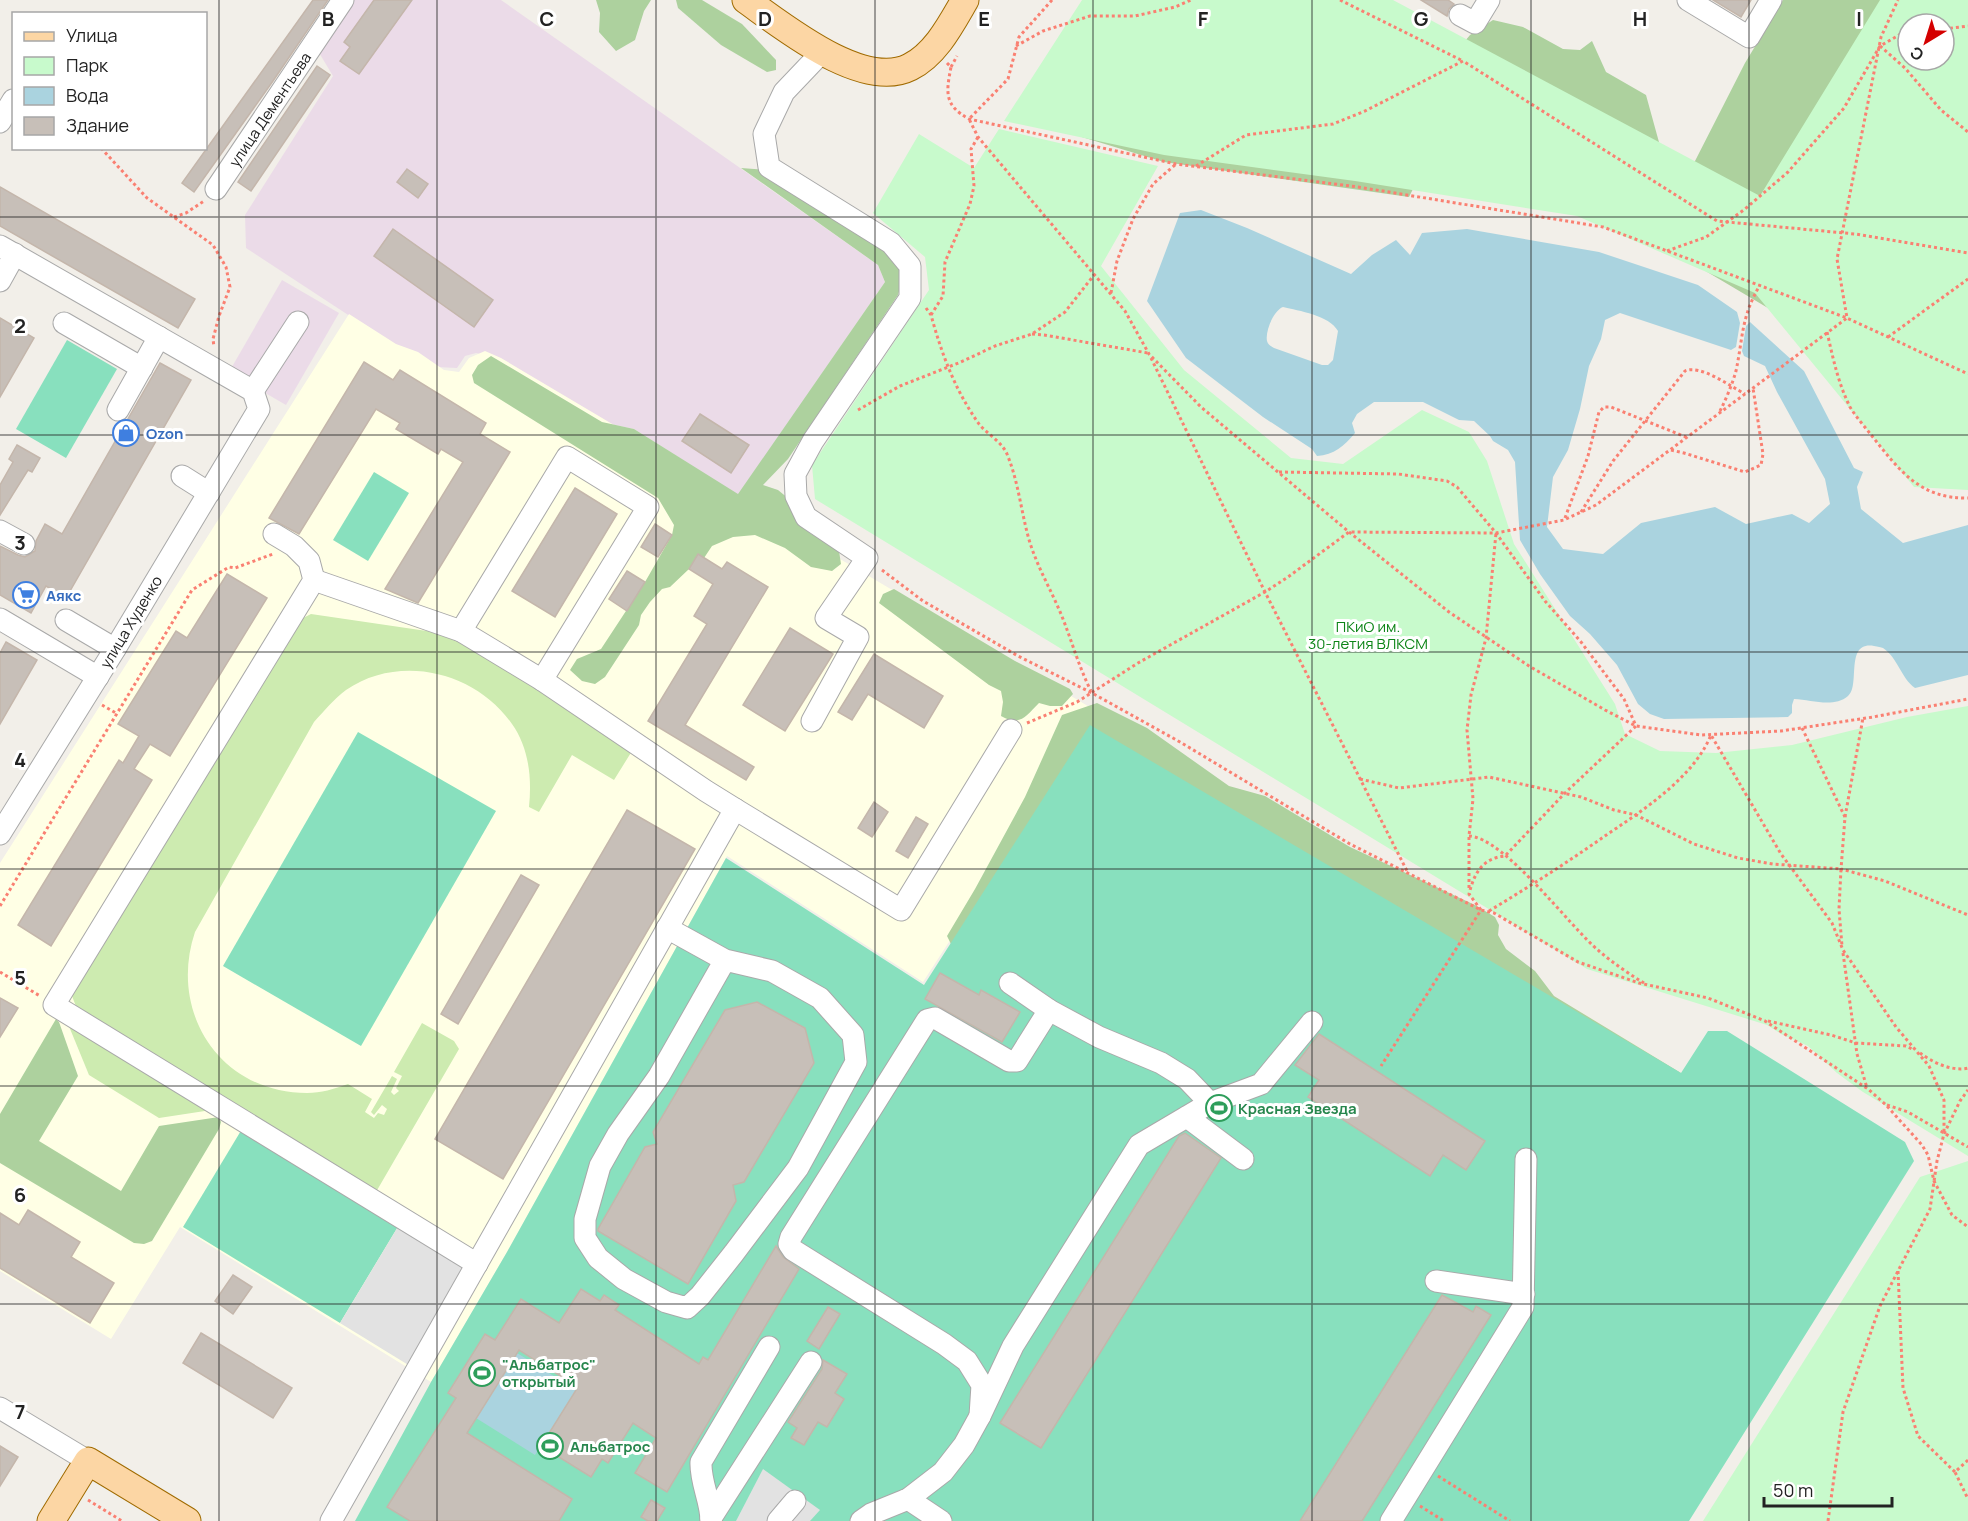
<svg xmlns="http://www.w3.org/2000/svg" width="1968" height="1521" viewBox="0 0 1968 1521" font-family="Manrope,sans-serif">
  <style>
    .industrial { fill: #ebdbe8 }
    .education { fill: #ffffe5 }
    .grass { fill: #cdebb0 }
    .forest { fill: #add19e; fill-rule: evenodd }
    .park { fill: #c8facc; fill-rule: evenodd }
    .pitch { fill: #88e0be }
    .parking { fill: #e2e2e2 }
    .water { fill: #aad3df; fill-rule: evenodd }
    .building { fill: #c7bfb8; stroke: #c4b6ab; stroke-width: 1.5 }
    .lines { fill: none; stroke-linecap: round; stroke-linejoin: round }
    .minor-casing { stroke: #a9a9a9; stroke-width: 23 }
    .major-casing { stroke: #a06b00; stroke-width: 29 }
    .path { stroke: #fa8072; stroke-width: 3; stroke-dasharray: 3 3; stroke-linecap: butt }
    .minor { stroke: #fff; stroke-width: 21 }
    .major { stroke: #fcd6a4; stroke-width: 27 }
    .grid { fill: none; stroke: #222; stroke-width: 1.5; stroke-opacity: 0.55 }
    .labels { text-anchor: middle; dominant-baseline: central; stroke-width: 6; stroke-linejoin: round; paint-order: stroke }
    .street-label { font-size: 15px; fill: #222; stroke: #fff }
    .shop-label { font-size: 15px; font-weight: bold; fill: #366cbe; stroke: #fff; text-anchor: start }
    .park-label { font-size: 15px; fill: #0c8416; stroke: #fff }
    .leisure-label { font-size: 15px; font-weight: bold; fill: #27864d; stroke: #fff; text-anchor: start }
    .grid-label { font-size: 20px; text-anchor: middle; font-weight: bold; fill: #222; stroke: #fff; stroke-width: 6; stroke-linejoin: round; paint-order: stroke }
  </style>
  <rect width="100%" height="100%" fill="#f2efe9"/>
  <!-- industrial -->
  <g class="industrial">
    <polygon points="353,0 501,0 878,265 885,282 738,495 634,429 602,422 491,356 476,353 465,356 457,368 437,367 394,345 246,248 245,215 333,76 318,51"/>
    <polygon points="282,280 339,313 286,405 229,372"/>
  </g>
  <!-- education -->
  <polygon class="education" points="349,314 396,344 418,352 444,370 459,372 469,358 485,351 501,358 1098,712 923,982 727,856 507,1252 431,1382 180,1227 111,1339 0,1271 0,863"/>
  <!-- grass -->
  <g class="grass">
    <path d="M311,614L454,635L632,751L614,780L572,755L539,812L529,807C532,778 529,748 512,724C476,672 400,653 346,690C334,699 324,711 314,722L195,932C168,1012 220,1093 307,1093C321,1093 334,1089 348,1084L372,1099L365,1112L374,1118L378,1113L384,1115L387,1109L382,1105L374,1115L371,1112L392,1076L397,1079L391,1092L394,1095L399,1091L396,1088L402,1076L394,1072L422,1023L454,1041L459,1049L376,1192L79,1014L72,996L297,621Z"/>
    <polygon points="66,1019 218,1109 159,1118 89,1075"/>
  </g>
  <!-- forest -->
  <g class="forest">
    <polygon points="596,0 651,0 644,11 635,40 616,51 599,32 600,13"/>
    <polygon points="676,0 702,0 742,24 776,60 776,70 767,72 721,45 678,8"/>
    <path d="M1783,0H1968V397L1773,311L1628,225L1418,179L1409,197L1164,162L1072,134L1451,58L1470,35L1493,20L1523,27L1563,49L1580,50L1592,41L1606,72L1646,95L1665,164L1695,161L1745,63ZM1908,24H1944V60H1908Z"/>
    <path d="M741,168L769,170L890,251C900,266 904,277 898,295L788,459L763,485L778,490L789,499L799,522L810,533L839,551L841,564L832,571L811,567L785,548L755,535L733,537L712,546L704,558L698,555L689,569L670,587L662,589L650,602L641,615L639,625L605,677L595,684L582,681L570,670L577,659L601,649L645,582L672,535L674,525L658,498L474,383L472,375L478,365L491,356L602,422L634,429L738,494L885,282L878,265Z"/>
    <path d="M894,589L1015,661L1070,689L1073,694L1062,706H1050L1039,703C1026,716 1020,727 1001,716L1003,702L1001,691L989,685L879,603L883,594Z"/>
    <polygon points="1097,703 1147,728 1229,786 1265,796 1350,847 1475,905 1495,917 1499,925 1498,935 1506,949 1535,971 1554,996 1681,1073 953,948 947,936 975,889 1025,797 1062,715"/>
    <polygon points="56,1019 59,1022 78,1076 39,1141 121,1191 159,1126 219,1117 221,1122 219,1129 152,1241 144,1244 134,1243 0,1163 0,1114"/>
  </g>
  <!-- park -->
  <g class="park">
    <path d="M1082,0H1393L1760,196L1880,0H1968V490L1914,487L1755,293L1577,216L1355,181L1164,155L1004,121ZM1908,24H1944V60H1908Z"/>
    <polygon points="999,129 1158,166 1101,266 1184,370 1291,458 1343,464 1422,410 1469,432 1487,461 1514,544 1615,704 1625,734 1660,751 1716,753 1792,745 1907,717 1968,706 1968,1156 1863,1092 1837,1073 1808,1046 1781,1034 1767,1025 1587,969 815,499 812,465 929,290 925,257 873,213 919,134 974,168"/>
    <polygon points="1968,1161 1968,1521 1703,1521 1920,1177"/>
  </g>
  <!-- pitch -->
  <g class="pitch">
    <polygon points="67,340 117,369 66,458 16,429"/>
    <polygon points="374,472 409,493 368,561 333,540"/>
    <polygon points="1090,725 1681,1073 1708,1031 1727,1031 1905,1142 1914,1161 1689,1521 355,1521 431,1382 507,1252 726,858 924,985"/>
    <polygon points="358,732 496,811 361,1046 223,966"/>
    <polygon points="242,1129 399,1225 340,1323 183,1227"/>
  </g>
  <!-- parking -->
  <g class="parking">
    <polygon points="399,1225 470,1268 410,1366 340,1323"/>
    <polygon points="763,1469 820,1510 810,1521 736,1521"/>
  </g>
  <!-- water -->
  <g class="water">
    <path d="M1201,210L1247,228L1351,274L1372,255L1396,240L1410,255L1422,233L1467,229L1599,252L1698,285L1737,312L1740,323L1736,347L1731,350L1620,313L1605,320L1601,339L1589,366L1580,409L1568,450L1553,477L1547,527L1563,549L1603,554L1641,523L1715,507L1746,524L1792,514L1809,523L1830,504L1825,479L1777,392L1765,366L1744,356L1742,351L1746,326L1750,322L1804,371L1854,468L1863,472L1857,487L1861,509L1903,543L1968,525V675L1915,688C1901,678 1898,658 1883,648C1881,647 1878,647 1874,646C1844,641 1861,686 1848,696C1834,708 1812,700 1794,699L1792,705V713L1788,717L1664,719L1650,714L1638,704L1617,665L1590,634L1570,616L1540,574L1520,540L1515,462L1508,450L1493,441L1490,436L1474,421L1459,420L1423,402H1374L1357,414L1352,423L1355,433C1344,446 1334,455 1317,456L1312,449L1263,417L1186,358L1147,301L1180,213ZM1283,307C1299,311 1329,315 1338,331L1333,360L1328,365H1322L1274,348C1271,346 1268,345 1267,341C1265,331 1274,310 1283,307Z"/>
    <polygon points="517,1353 576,1390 535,1455 476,1418"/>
  </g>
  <!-- building -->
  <g class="building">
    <polygon points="313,0 328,0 273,81 194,192 182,183"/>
    <polygon points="374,0 412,0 359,74 340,61 350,47 344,42"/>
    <polygon points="1421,0 1448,0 1454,4 1449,9 1447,16"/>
    <polygon points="1713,0 1751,0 1741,17"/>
    <polygon points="317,66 330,75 251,191 238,182"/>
    <polygon points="407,169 428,184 418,198 397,182"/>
    <polygon points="0,187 195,299 178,328 0,226"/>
    <polygon points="393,229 493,300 474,327 374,256"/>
    <polygon points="0,318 34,338 0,397"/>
    <polygon points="364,362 393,380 400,370 486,423 480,434 510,452 418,603 385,589 463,462 441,449 438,454 396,429 400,423 376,409 299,534 269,518"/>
    <polygon points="160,363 191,380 66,598 46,586 31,613 0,595 0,546 18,555 25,557 35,551 36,541 45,524 62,534"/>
    <polygon points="700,414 749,445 731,473 682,441"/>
    <polygon points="17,445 40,458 32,472 28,470 0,515 0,485 13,462 9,459"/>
    <polygon points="575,488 617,514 555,617 512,591"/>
    <polygon points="655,524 672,535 658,557 641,547"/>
    <polygon points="698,554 722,569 727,562 768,587 685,725 754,767 746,780 648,721 707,624 694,616 713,584 689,569"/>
    <polygon points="627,571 645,582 627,611 609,599"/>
    <polygon points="227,574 267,598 170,756 150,744 134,769 152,780 51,946 18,925 119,760 123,763 139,736 118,724 176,631 187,638"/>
    <polygon points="790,628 833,654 785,731 743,705"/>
    <polygon points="6,642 37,660 0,724 0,653"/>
    <polygon points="874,654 943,696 924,728 868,694 852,720 838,712"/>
    <polygon points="874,802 888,812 872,837 858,828"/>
    <polygon points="627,810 695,849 503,1179 435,1139"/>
    <polygon points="916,817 928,824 908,858 896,851"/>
    <polygon points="521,875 539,885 458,1024 441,1014"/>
    <polygon points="940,973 979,995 981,990 1020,1012 1002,1042 925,999"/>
    <polygon points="0,998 18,1008 0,1037"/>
    <polygon points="757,1002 805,1028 814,1063 744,1182 733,1185 736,1201 688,1284 598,1231 598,1229 645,1147 657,1144 653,1132 725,1010"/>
    <polygon points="1319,1034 1485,1141 1466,1170 1443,1155 1430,1176 1308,1097 1319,1080 1295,1065"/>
    <polygon points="1185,1133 1221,1158 1041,1448 1000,1423 1179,1136"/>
    <polygon points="28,1210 80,1242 71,1257 114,1283 90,1323 0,1268 0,1213 19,1225"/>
    <polygon points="776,1246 783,1257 799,1269 667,1492 635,1473 656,1438 633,1423 608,1463 602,1459 591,1477 541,1446 578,1387 519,1350 467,1433 572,1499 559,1521 410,1521 387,1507 456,1398 448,1393 485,1334 495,1340 521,1299 559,1323 581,1289 600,1301 604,1295 619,1305 615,1310 699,1364 703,1357 708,1360"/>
    <polygon points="233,1275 252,1287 233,1314 215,1301"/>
    <polygon points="1442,1295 1473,1312 1476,1306 1491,1315 1362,1521 1300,1521"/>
    <polygon points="828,1307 840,1314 819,1349 807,1341"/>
    <polygon points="201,1333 292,1388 273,1418 183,1363"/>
    <polygon points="823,1360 847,1374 835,1393 844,1399 827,1427 818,1422 804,1445 791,1438 797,1428 788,1422 822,1369"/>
    <polygon points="0,1446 18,1457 0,1486"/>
    <polygon points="651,1500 665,1508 657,1521 648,1521 641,1517"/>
  </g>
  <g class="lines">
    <defs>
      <g id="minor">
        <polyline points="1688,0 1749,37 1771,0"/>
        <polyline points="1460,15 1475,23 1489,0"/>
        <polyline points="0,122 13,100"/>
        <path id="s1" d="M216,189L343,0"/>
        <polyline points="0,246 253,391 259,409 115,649 0,834"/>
        <polyline points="0,281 15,254"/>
        <polyline points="64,323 142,368"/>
        <polyline points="253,391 298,322"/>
        <polyline points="118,410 159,337"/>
        <polyline points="182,476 209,493"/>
        <polyline points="0,531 24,544"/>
        <polyline points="274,534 294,546 309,561 314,580 54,1005 477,1264"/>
        <polyline points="314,580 461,631 542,680 706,791 735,809 331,1521"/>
        <polyline points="0,619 98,677"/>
        <polyline points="66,620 115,649"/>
        <polyline points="461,631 567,457 648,507 542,680"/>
        <polyline points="812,721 858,637 826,618 867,558 806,517 796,496 795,474 813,441 910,298 910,266 891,243 769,167 764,134 784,92 823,51"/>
        <polyline points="735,809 901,910 1011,730"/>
        <polyline points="667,928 725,960 659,1076 618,1134 600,1166 585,1219 585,1238 598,1258 624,1279 666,1302 687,1308 700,1296 734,1253 798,1168 856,1062 853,1035 820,998 772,971 725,960"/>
        <polyline points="1010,983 1049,1010 1099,1037 1161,1063 1187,1079 1210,1103"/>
        <polyline points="1187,1117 1243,1159"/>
        <polyline points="1436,1281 1524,1294"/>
        <polyline points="0,1408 88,1461"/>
        <polyline points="980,1416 982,1385 967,1361 944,1344 793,1250 789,1244 791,1237 927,1020 935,1018 1009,1061 1017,1061 1049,1010"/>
        <polyline points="908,1499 941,1521"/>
        <polyline points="711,1518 811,1362"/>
        <path d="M711,1521C711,1501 700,1482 701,1462L769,1347"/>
        <polyline points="778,1521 795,1501"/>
        <polyline points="861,1521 871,1514 908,1499 943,1472 964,1445 980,1416 1013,1346 1139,1145 1210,1103 1261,1084 1312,1022"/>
        <polyline points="1391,1521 1523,1307 1526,1159"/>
      </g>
      <g id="major">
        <path d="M746,0C784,27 863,91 910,67C936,54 951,24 965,0"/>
        <polyline points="51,1521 88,1461 187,1521"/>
      </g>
    </defs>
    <!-- minor casing -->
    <use href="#minor" class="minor-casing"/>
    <!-- major casing -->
    <use href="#major" class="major-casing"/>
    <!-- path -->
    <g class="path">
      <polyline points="1052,0 1019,37 1008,79 969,119 978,137 1125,311 1149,354 1201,407 1349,532 1449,612 1529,666 1605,710 1636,726 1701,735 1781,731 1873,717 1968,699"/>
      <polyline points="1340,0 1463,61"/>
      <polyline points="1944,29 1968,26"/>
      <polyline points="1016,46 1043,31 1090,16 1135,16 1175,7 1191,0"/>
      <polyline points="1880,46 1905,68 1941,110 1968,132"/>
      <path d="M947,63L951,67C946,93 944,105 969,119L1176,164L1358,187L1603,227L1847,318L1968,374"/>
      <polyline points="951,67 957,56"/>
      <polyline points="101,148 147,198 213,245 226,267 230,287 219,316 213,339 214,347"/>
      <polyline points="1196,166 1246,135 1333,124 1365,111 1463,61 1717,221 1855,234 1968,253"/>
      <polyline points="174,217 186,213 204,201"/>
      <polyline points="1667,251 1706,237 1745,209 1788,172 1844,108 1880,46 1899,35 1908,33"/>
      <polyline points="1111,293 1117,261 1133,219 1153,184 1176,164"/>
      <path d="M926,308L931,315C942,355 955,390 979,424C987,434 1002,442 1007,454C1019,483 1021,513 1030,543C1038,568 1051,590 1061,614C1072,641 1078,665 1091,691"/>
      <polyline points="931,315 943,296 945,262 970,204 974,186 971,149 978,137"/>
      <path d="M1827,332C1833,358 1838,383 1850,407C1856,417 1865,427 1872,436C1899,470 1920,499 1968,498"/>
      <polyline points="1032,334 1044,335 1148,353"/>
      <polyline points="1888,337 1968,279"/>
      <polyline points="1151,358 1265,592 1407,871"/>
      <polyline points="858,410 900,386 961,362 995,346 1032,334 1065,312 1094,275"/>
      <path d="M1720,411C1726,399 1732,385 1736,371C1743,338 1741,317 1760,285"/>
      <polyline points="1671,450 1684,453 1745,472 1761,465 1763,454 1753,388"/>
      <path d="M1279,472L1398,474L1447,481L1457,487L1496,533L1545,601L1581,642L1624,699L1636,726L1565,793L1505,856C1482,858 1474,874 1469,894L1481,910L1381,1066"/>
      <path d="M1581,512L1613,461L1685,371C1700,364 1730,386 1745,394"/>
      <polyline points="1565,518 1588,456 1599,412 1604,407 1611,407 1686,437"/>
      <polyline points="882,570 923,601 1018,656 1092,693 1180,742 1350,844 1481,910 1494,913 1578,962 1639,983 1708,998 1765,1021 1868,1089 1886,1105 1922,1145 1928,1155 1934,1181 1952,1215 1968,1227"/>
      <polyline points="102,705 116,713"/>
      <polyline points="1027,723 1077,702 1138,663 1265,592 1288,577 1349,532 1496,533 1564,520 1596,505 1847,318 1837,259 1881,37 1898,0"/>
      <polyline points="1802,728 1845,817 1841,869 1885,881 1968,915"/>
      <polyline points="1360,779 1399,788 1489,777 1581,797 1614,810 1636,815 1694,844 1738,858 1773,864 1841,869 1839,909 1842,946"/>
      <polyline points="1845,817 1863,718"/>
      <path d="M1469,836C1505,838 1569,926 1599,951C1613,963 1629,974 1644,983"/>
      <polyline points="1469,888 1469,836 1473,799 1467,730 1471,695 1486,638 1496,533"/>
      <polyline points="0,906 192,590 229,567 235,568 273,554"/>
      <path d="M1489,911C1527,888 1565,864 1602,838C1640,812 1693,779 1711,735L1781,854L1832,923L1843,950L1896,1027L1929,1066L1944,1100V1134"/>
      <polyline points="1843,953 1857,1054 1867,1088"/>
      <polyline points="0,972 40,996"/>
      <polyline points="1768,1021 1831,1035 1856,1043 1906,1046 1914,1050"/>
      <path d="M1920,1053C1932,1062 1952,1072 1968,1068"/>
      <polyline points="1887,1105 1908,1112 1968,1147"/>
      <polyline points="1898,1271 1903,1388 1918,1436 1955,1472"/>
      <polyline points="1968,1460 1955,1472 1968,1499"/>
      <polyline points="1438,1476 1510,1521"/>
      <polyline points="88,1500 122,1521"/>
      <polyline points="1420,1506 1444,1521"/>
      <polyline points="1828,1521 1843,1412 1880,1306 1930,1209 1937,1161 1944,1134 1960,1101 1968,1090"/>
    </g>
    <!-- minor -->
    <use href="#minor" class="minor"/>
    <!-- major -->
    <use href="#major" class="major"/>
  </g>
  <!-- grid -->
  <path class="grid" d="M219,0V1521M437,0V1521M656,0V1521M875,0V1521M1093,0V1521M1312,0V1521M1531,0V1521M1749,0V1521M0,217H1968M0,435H1968M0,652H1968M0,869H1968M0,1086H1968M0,1304H1968"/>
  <!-- icons -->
  <defs>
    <symbol id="shop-ring" viewBox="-11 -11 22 22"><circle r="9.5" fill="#fff" stroke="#3f7fe0" stroke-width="1.5"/><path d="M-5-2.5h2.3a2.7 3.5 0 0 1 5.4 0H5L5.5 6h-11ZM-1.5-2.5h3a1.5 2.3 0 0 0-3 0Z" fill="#3f7fe0"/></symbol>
    <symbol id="supermarket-ring" viewBox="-11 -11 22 22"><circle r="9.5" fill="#fff" stroke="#3f7fe0" stroke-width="1.5"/><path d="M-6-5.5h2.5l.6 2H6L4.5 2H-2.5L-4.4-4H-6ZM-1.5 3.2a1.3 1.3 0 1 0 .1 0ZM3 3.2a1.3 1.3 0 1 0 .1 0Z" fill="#3f7fe0"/></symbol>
    <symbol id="stadium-ring" viewBox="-11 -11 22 22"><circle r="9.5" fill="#fff" stroke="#2e9e5b" stroke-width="1.5"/><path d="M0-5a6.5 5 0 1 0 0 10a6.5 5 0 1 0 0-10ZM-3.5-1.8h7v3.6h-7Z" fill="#2e9e5b"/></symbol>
  </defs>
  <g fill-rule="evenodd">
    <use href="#shop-ring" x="111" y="418" width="30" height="30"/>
    <use href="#supermarket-ring" x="11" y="580" width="30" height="30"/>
    <use href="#stadium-ring" x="1204" y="1093" width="30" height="30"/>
    <use href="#stadium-ring" x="467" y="1358" width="30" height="30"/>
    <use href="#stadium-ring" x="535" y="1431" width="30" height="30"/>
  </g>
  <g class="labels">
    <!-- street labels -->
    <g class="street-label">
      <text stroke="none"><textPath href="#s1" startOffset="96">улица Дементьева</textPath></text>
      <text transform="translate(131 622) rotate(-59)">улица Худенко</text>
    </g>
    <!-- shop labels -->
    <g class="shop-label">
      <text x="146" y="433">Ozon</text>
      <text x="46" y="595">Аякс</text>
    </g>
    <!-- park labels -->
    <g class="park-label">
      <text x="1368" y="626">ПКиО им.<tspan x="1368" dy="17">30-летия ВЛКСМ</tspan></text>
    </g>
    <!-- leisure labels -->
    <g class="leisure-label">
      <text x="1238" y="1108">Красная Звезда</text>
      <text x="502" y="1364">"Альбатрос"<tspan x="502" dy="17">открытый</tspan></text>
      <text x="570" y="1446">Альбатрос</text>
    </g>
  </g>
  <g class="grid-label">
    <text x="328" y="26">B</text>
    <text x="547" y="26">C</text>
    <text x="765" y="26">D</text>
    <text x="984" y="26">E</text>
    <text x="1203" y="26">F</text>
    <text x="1421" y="26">G</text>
    <text x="1640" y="26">H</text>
    <text x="1859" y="26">I</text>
    <text x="20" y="333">2</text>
    <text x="20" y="550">3</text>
    <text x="20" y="767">4</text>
    <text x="20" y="985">5</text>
    <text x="20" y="1202">6</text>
    <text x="20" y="1419">7</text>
  </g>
  <!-- legend -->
  <rect x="12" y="12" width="195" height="138" fill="#ffffff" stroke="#a7a7a7" stroke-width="1.5"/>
  <rect x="24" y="32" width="30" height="9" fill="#fcd6a4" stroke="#a7a7a7" stroke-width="1.5"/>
  <text x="66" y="42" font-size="18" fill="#222222">Улица</text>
  <rect x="24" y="57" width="30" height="18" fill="#c8facc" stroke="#a7a7a7" stroke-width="1.5"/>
  <text x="66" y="72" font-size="18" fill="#222222">Парк</text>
  <rect x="24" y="87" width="30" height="18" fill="#aad3df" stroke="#a7a7a7" stroke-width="1.5"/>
  <text x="66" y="102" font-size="18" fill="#222222">Вода</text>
  <rect x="24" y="117" width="30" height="18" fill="#c7bfb8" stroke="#a7a7a7" stroke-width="1.5"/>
  <text x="66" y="132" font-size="18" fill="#222222">Здание</text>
  <!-- north arrow -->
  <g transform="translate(1926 42) rotate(218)"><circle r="28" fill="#ffffff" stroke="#a7a7a7" stroke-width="1.5"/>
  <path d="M0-4.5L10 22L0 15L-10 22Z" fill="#d40000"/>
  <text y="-9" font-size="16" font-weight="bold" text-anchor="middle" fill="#222222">С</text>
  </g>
  <!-- scale -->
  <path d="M1764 1497v9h128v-9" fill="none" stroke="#222222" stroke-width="3"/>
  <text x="1773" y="1497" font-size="18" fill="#222222" stroke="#ffffff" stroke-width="4.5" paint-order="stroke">50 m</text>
</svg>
